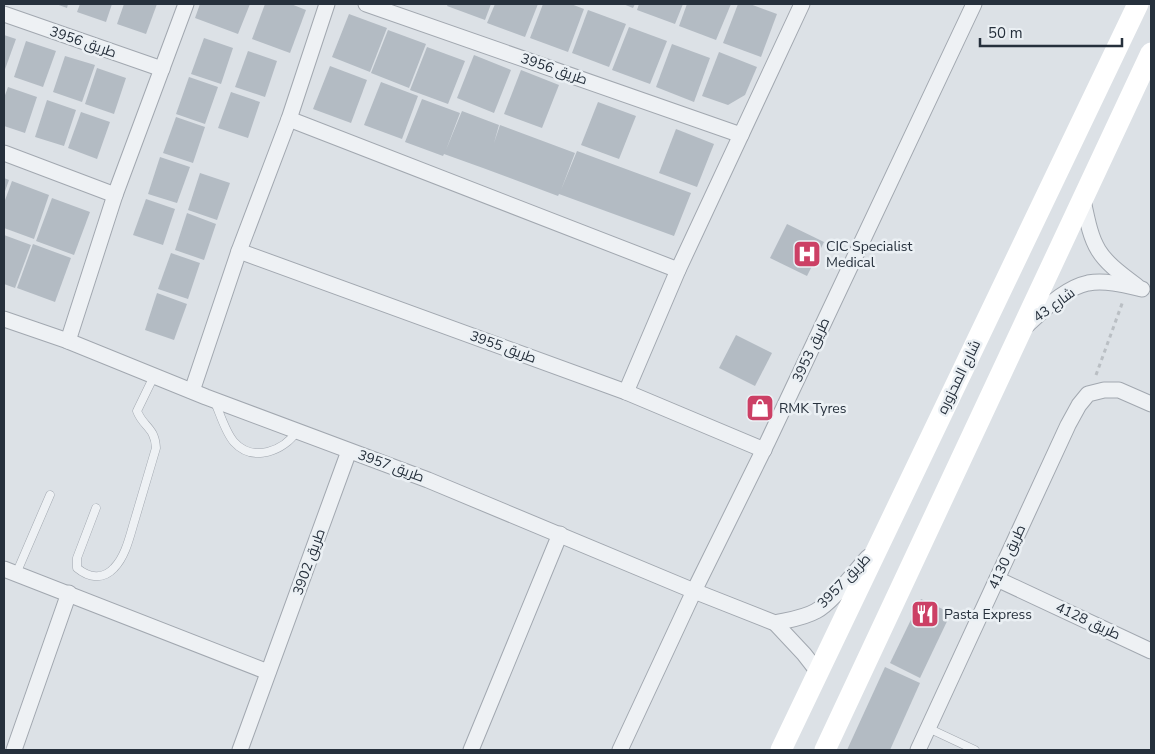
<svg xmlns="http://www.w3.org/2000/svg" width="1155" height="754" viewBox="0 0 1155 754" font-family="'Nunito Sans',Cairo,sans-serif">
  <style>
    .building { fill: #b3bbc3 }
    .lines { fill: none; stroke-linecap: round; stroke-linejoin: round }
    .lane-casing { stroke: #a2a8b0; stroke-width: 9 }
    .street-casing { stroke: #a2a8b0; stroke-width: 17 }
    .path { stroke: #babfc4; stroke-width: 3; stroke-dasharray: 4 4; stroke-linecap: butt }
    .lane { stroke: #eef1f4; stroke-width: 8 }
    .street { stroke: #eef1f4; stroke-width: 15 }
    .secondary { stroke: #fff; stroke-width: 21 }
    .labels { text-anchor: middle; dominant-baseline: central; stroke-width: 5; stroke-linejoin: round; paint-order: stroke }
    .street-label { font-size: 14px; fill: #26303c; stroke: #ebf0f4 }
    .poi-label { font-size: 14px; fill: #26303c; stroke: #ebf0f4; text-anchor: start }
  </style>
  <rect width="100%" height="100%" fill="#dce1e6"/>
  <!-- building -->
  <g class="building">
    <polygon points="56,4 68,4 67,8"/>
    <polygon points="80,4 112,4 106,22 77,12"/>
    <polygon points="124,4 157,4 146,34 117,24"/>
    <polygon points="200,4 250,4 238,34 195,18"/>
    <polygon points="265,4 291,4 306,10 290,53 252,39"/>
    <polygon points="448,4 491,4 485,20 447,6"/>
    <polygon points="495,4 538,4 525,37 487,23"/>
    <polygon points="543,4 571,4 584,9 568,52 530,38"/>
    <polygon points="623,4 635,4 633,8"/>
    <polygon points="639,4 683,4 675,24 637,10"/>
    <polygon points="687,4 731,4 716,40 679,26"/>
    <polygon points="738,4 750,4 777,14 761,57 723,43"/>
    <polygon points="588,10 626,24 609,67 572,53"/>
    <polygon points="349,14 387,28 370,72 332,57"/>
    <polygon points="629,27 667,41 650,84 612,70"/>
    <polygon points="388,30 426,44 409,88 371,73"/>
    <polygon points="4,35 16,39 4,72"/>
    <polygon points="204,38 233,48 221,84 191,74"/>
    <polygon points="26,41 56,51 43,87 14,77"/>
    <polygon points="672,44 710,58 694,102 656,87"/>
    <polygon points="427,47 465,61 448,104 410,90"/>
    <polygon points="248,51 277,61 265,97 235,87"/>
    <polygon points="719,52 757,67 745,95 728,105 702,96"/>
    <polygon points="474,55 511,70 494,113 457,98"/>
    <polygon points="65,56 95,65 82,102 53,92"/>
    <polygon points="330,66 367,80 351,123 313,109"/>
    <polygon points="97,68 126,78 114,114 85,104"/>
    <polygon points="521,70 559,85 542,128 504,114"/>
    <polygon points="189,77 218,87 205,124 176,114"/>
    <polygon points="381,82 418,96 402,139 364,125"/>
    <polygon points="8,87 37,97 25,133 4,126 4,98"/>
    <polygon points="231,92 260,102 248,138 218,128"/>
    <polygon points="422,99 460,113 446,150 462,111 499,125 494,143 500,125 575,153 561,190 577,151 691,193 674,236 559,194 558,196 483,168 444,154 443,156 405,142"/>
    <polygon points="47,100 76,110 64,146 35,137"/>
    <polygon points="598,102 636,116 619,159 581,145"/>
    <polygon points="81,112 110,122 97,159 68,148"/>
    <polygon points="176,117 205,127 193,163 163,153"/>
    <polygon points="676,129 714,144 697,187 659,173"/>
    <polygon points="160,157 190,167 177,203 148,194"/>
    <polygon points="200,173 230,183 217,220 188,210"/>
    <polygon points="4,178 9,180 4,194"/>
    <polygon points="12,181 49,195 34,239 4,228 4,203"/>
    <polygon points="52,198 90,212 74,255 36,241"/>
    <polygon points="146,199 175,209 163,245 133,235"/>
    <polygon points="187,213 216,224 204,260 175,250"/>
    <polygon points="787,224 824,242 807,276 770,258"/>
    <polygon points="4,235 31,245 15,288 4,284"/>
    <polygon points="33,244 71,258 55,302 17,288"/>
    <polygon points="171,253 200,263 188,299 158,289"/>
    <polygon points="157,293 187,304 174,340 145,330"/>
    <polygon points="736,335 772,353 755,386 719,368"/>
    <polygon points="921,599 951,613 920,678 890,663"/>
    <polygon points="885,667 920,683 890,750 847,750"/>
  </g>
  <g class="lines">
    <defs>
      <g id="lane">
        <path d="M214,400C220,413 225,432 234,442C253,463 284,451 297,431"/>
        <path d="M96,508L77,558V568C89,578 103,580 114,568C126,556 130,535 135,519C142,495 149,472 156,448C155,427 143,427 137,411L154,376"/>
        <polyline points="16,574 50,495"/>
        <polyline points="928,728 975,750"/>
      </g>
      <g id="street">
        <polyline points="366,4 741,135"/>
        <polyline points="4,14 162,69"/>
        <polyline points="289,119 678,270"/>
        <polyline points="4,153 115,195"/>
        <path d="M1083,200C1093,249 1096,256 1137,286"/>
        <polyline points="239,251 626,392 764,450"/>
        <polyline points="4,319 68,341 206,397 428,480 694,591 775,623 804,654 818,672"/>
        <path d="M1026,326C1043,311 1064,288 1088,283C1106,280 1125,285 1142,289"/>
        <polyline points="68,341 115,195 186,4"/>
        <polyline points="192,391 239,251 289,119 327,4"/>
        <polyline points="626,392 678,270 802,4"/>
        <polyline points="4,569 268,672"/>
        <polyline points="997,579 1151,651"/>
        <path d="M775,623C788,620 804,618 816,611C833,602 854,572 868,557"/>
        <polyline points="14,750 69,593"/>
        <polyline points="240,750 349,451"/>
        <polyline points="471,750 560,534"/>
        <polyline points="620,750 694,591 768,441 974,4"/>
        <polyline points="918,750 1068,425 1079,405 1088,394 1104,390 1119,390 1151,404"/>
      </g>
    </defs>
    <!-- lane casing -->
    <use href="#lane" class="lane-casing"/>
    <!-- street casing -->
    <use href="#street" class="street-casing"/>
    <!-- path -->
    <polyline class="path" points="1096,375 1123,301"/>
    <!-- lane -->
    <use href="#lane" class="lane"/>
    <!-- street -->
    <use href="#street" class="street"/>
    <!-- secondary -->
    <g class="secondary">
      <polyline points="781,750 1138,4"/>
      <polyline points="825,750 1151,53"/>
    </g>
  </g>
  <!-- icons -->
  <defs>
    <symbol id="hospital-square" viewBox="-11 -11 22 22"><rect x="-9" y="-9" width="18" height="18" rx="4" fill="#cc4065" stroke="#ebf0f4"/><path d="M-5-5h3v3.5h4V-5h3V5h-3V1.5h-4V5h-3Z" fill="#fff"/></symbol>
    <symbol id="shop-square" viewBox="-11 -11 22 22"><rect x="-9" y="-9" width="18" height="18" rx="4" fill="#cc4065" stroke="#ebf0f4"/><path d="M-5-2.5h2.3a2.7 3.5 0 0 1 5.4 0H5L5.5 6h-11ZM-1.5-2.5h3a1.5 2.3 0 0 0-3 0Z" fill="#fff"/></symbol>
    <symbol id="restaurant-square" viewBox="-11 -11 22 22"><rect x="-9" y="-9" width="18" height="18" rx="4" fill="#cc4065" stroke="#ebf0f4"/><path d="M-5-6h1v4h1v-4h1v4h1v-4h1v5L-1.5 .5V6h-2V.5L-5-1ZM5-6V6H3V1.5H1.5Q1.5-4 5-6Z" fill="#fff"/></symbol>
  </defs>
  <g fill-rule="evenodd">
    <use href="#hospital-square" x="791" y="238" width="32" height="32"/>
    <use href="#shop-square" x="744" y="392" width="32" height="32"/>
    <use href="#restaurant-square" x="909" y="598" width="32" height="32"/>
  </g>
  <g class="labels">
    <!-- street labels -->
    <g class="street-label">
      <text transform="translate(83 42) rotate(19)">طريق 3956</text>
      <text transform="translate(554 69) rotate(19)">طريق 3956</text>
      <text transform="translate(1054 305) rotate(-36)">شارع 43</text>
      <text transform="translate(503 347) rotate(20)">طريق 3955</text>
      <text transform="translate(811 350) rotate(-65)">طريق 3953</text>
      <text transform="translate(959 377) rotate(-64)">شارع المحزوره</text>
      <text transform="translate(391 466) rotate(20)">طريق 3957</text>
      <text transform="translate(1007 557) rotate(-65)">طريق 4130</text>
      <text transform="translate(309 562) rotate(-70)">طريق 3902</text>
      <text transform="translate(844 581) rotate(-46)">طريق 3957</text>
      <text transform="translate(1088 621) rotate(25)">طريق 4128</text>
    </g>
    <!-- poi labels -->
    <g class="poi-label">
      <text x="826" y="246">CIC Specialist<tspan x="826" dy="16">Medical</tspan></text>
      <text x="779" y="408">RMK Tyres</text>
      <text x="944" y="614">Pasta Express</text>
    </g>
  </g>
  <!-- border -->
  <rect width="1155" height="754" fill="none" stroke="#26303c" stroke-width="10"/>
  <!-- scale -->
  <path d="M980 38v8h142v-8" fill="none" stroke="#26303c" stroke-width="2.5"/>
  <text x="988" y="38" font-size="15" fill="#26303c" stroke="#ebf0f4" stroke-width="4" paint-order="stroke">50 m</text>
</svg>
